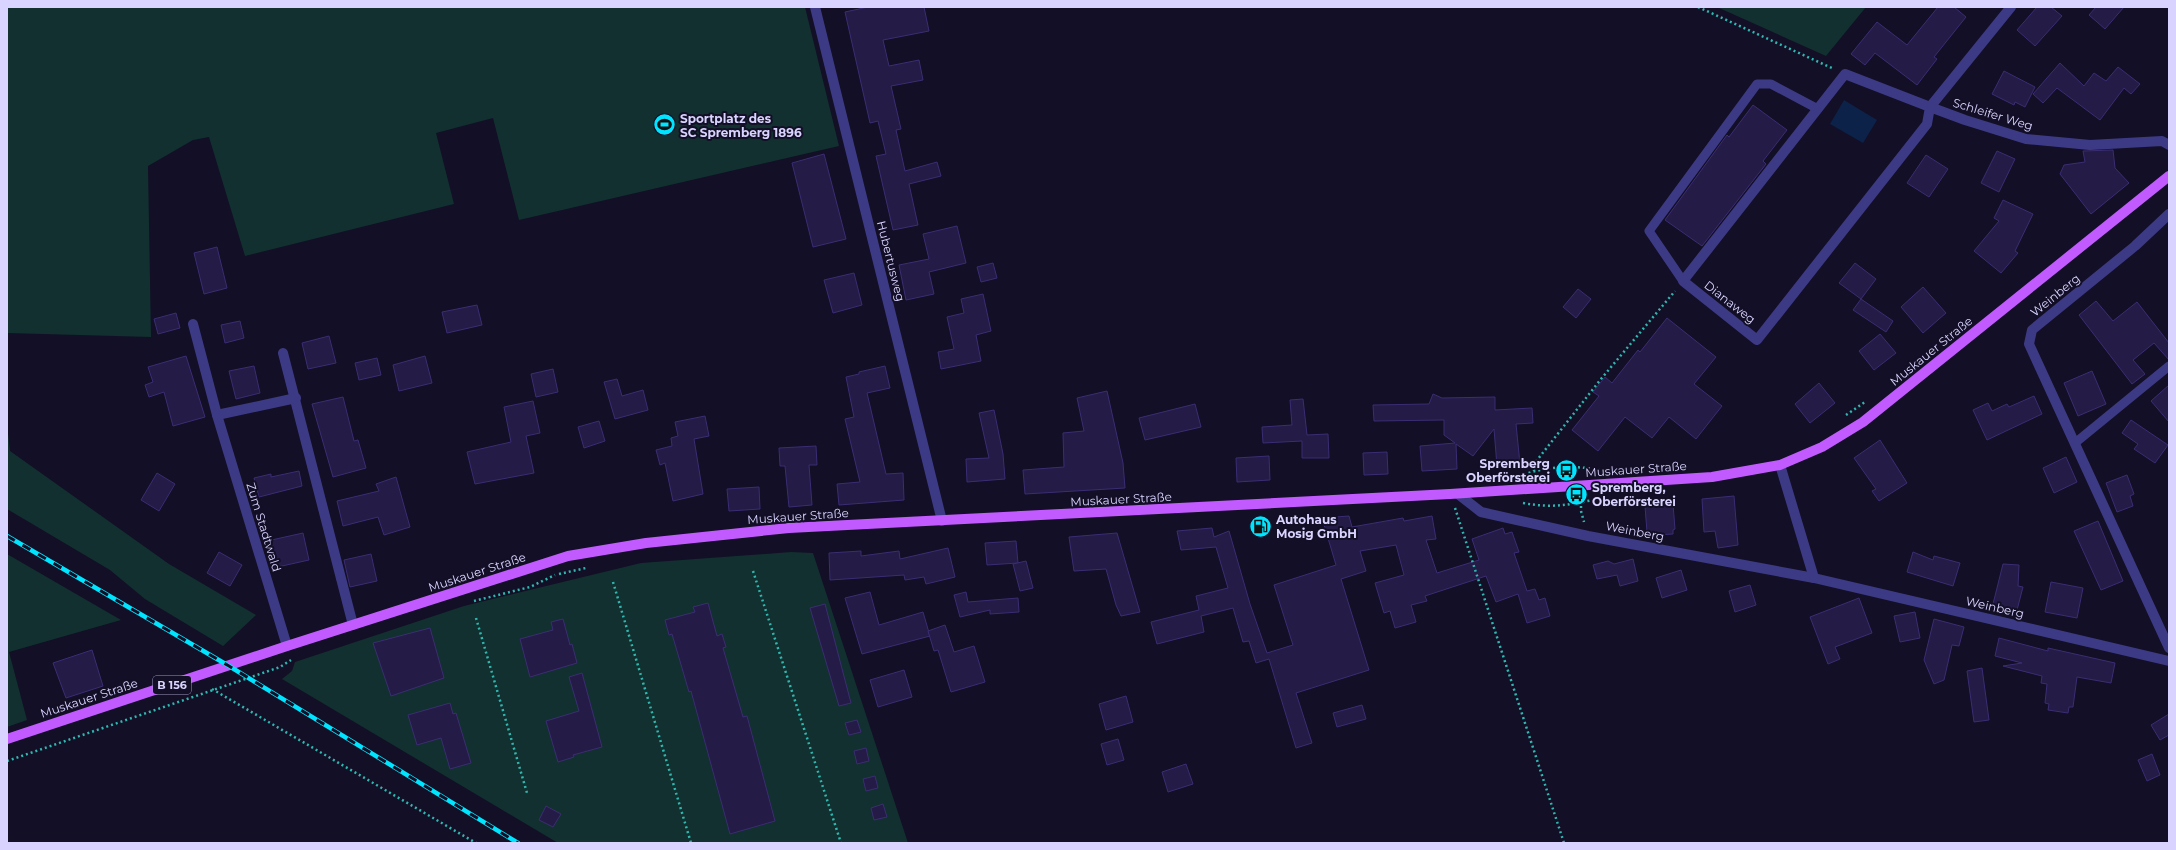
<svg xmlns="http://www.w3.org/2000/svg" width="2176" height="850" viewBox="0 0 2176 850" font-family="Montserrat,sans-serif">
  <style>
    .green { fill: #12302f }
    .water { fill: #0c2248 }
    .building { fill: #241b47; stroke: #3b2d73 }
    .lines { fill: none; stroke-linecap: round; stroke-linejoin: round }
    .path { stroke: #2fb8b0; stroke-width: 2.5; stroke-dasharray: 2 3; stroke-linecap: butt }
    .service { stroke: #3d3a85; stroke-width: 9 }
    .minor { stroke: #3d3a85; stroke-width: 10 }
    .primary { stroke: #c25bff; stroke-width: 10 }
    .rail-casing { stroke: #00e5ff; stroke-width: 4.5 }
    .rail { stroke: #130f26; stroke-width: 3; stroke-dasharray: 9; stroke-linecap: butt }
    .labels { text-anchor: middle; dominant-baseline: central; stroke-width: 4; stroke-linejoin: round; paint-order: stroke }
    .shield { fill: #130f26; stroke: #9e99be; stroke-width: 1 }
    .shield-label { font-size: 11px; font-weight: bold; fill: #d9d4ff }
    .street-label { font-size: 12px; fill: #d9d4ff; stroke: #130f26 }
    .poi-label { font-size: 12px; font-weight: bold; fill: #d9d4ff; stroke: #130f26; text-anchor: start }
  </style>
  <rect width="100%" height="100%" fill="#130f26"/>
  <!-- green -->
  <g class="green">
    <polygon points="7,7 805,7 839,146 519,220 493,118 436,133 454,204 245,256 209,137 193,140 148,166 151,337 7,333"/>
    <polygon points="1717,7 1866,7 1826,56"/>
    <polygon points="7,424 10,451 169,564 256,615 223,646 145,599 110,570 7,509"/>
    <polygon points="791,552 813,553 908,843 558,843 282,679 292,671 295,662 464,606 641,563"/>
    <polygon points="7,554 121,620 9,652 27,720 7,727"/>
  </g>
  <!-- water -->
  <polygon class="water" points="1844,100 1877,120 1863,143 1830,124"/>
  <!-- building -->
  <g class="building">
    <polygon points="868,7 924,7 929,31 883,40 889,66 919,60 923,80 891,86 901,129 896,130 905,171 937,162 941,176 909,184 918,225 893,230 876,156 886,154 878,121 870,123 845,12"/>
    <polygon points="1938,7 1954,7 1966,17 1934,57 1937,59 1917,85 1875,53 1865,65 1851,54 1877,22 1907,45"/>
    <polygon points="2037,7 2051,7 2062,16 2035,46 2017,30"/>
    <polygon points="2096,7 2124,7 2105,29 2089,15"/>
    <polygon points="2060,63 2084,86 2094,73 2106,81 2118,67 2140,84 2131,94 2124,88 2100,120 2057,88 2043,103 2033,94"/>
    <polygon points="2004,71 2035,87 2025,107 2015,102 2014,105 1992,94"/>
    <polygon points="1753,105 1787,130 1763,161 1766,164 1702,246 1665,220 1727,135 1729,137"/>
    <polygon points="2113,150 2115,168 2129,183 2091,214 2060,174 2064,165 2085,162 2083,151"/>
    <polygon points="1997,151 2015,159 1999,192 1981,183"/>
    <polygon points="824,154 846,239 813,247 792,163"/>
    <polygon points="1926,155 1948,169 1929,197 1907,183"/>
    <polygon points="2003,200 2033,214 2015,251 2018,253 2001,273 1974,251 1999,221 1994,218"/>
    <polygon points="957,226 966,263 929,272 934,294 906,300 899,265 929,259 923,234"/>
    <polygon points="217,247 227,288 204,294 194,253"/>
    <polygon points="993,263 997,278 981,282 977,267"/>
    <polygon points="1855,263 1876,279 1861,299 1839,283"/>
    <polygon points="854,273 862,305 833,313 824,280"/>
    <polygon points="1923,287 1946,313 1923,333 1901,307"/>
    <polygon points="1578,289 1591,299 1576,318 1563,307"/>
    <polygon points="983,294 991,331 976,335 981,361 941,369 938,352 954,349 947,317 964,313 961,299"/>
    <polygon points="1861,299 1893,321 1886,332 1853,310"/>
    <polygon points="2096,301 2113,321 2137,302 2169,343 2169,360 2154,343 2133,360 2145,374 2132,384 2079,315"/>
    <polygon points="477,305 482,325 447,333 442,312"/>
    <polygon points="176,313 180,328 158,334 154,319"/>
    <polygon points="1667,318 1716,357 1694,384 1722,406 1696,439 1669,417 1652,438 1625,417 1598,451 1572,430 1599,396 1593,392 1605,377 1612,383 1638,350 1640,352"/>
    <polygon points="240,321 244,338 225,343 221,325"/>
    <polygon points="1880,334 1896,353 1874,370 1859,351"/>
    <polygon points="329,336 336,363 308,369 302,343"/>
    <polygon points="186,356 205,417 173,426 164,392 149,397 145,385 153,382 148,367"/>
    <polygon points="425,356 432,383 399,391 393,365"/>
    <polygon points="377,358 381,375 359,380 355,363"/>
    <polygon points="254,366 260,393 236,399 229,371"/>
    <polygon points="885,366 890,388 867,393 886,474 903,473 904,500 839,505 837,484 860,482 845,419 854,417 846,377 859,374 859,372"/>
    <polygon points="553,369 558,392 536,397 531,374"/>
    <polygon points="2092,371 2106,404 2078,416 2064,383"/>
    <polygon points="617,379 622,396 643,390 648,410 615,419 604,382"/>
    <polygon points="1819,383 1835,403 1810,423 1795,404"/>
    <polygon points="2169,385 2169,422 2151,401"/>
    <polygon points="1107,391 1123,463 1125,488 1025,494 1023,470 1064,467 1063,433 1084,431 1077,398"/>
    <polygon points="1433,394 1442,398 1495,397 1495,410 1532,408 1533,423 1516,424 1520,464 1497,466 1494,429 1473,456 1456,444 1457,469 1422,471 1420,446 1455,443 1444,435 1444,420 1374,421 1373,405 1429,404"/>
    <polygon points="2034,396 2042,414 1987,440 1973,410 1988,403 1992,411 2007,404 2009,407"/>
    <polygon points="343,397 354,441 358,440 366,468 333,477 312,404"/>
    <polygon points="1303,399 1307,435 1328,434 1329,458 1302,458 1302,441 1263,443 1262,427 1292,425 1290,400"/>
    <polygon points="533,401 540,433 526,436 534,473 475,484 467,452 511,442 504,407"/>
    <polygon points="1195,404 1201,427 1145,440 1139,418"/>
    <polygon points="994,410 1003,454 1005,479 967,482 966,459 989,458 979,413"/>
    <polygon points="705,416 709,436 694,439 703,494 673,501 665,463 660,465 656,450 672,446 671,438 678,436 675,422"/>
    <polygon points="2131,420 2168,445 2155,463 2134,449 2138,444 2122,433"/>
    <polygon points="599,421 605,441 584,448 578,427"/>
    <polygon points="1880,440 1907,483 1879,501 1872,491 1876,489 1854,458"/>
    <polygon points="816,446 817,465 809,465 812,505 789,507 785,466 780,466 779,448"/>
    <polygon points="1387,452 1388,474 1364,475 1363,453"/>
    <polygon points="1269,456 1270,480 1237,482 1236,458"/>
    <polygon points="2066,457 2077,482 2054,493 2043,468"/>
    <polygon points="299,471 302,486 259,497 254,478 271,474 271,477"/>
    <polygon points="157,473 175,484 159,511 141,500"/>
    <polygon points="2127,475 2134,494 2130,496 2133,506 2117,512 2106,483"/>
    <polygon points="396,477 410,527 384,535 378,517 343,526 337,501 379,491 376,484"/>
    <polygon points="759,487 760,509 729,511 727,489"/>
    <polygon points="1734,496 1738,545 1718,548 1715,531 1704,532 1702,499"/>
    <polygon points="1673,504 1675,529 1673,530 1673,534 1656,535 1656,532 1647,532 1645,506"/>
    <polygon points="1349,516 1352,527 1403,518 1404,521 1432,516 1436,539 1426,540 1437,573 1479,560 1472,539 1503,528 1505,534 1512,532 1519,552 1514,553 1527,591 1535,589 1539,600 1545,598 1550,616 1527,623 1518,594 1496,602 1486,576 1425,596 1427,601 1411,605 1416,622 1395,628 1390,611 1384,613 1375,583 1404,575 1396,545 1360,551 1366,571 1341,579 1369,670 1296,693 1312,743 1296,748 1269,659 1256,663 1249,641 1243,642 1233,608 1201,616 1204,632 1157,644 1151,622 1199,610 1196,596 1228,588 1216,547 1181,550 1177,531 1212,528 1214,537 1229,531 1250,604 1267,653 1293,645 1274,585 1336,565 1322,518"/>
    <polygon points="2098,521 2123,581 2101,590 2074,531"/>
    <polygon points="303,533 309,560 273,568 267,541"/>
    <polygon points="1117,533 1140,612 1121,616 1116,605 1106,569 1074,571 1069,537"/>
    <polygon points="1016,541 1018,563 987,565 985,543"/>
    <polygon points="948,548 955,577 926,584 924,577 905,580 904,575 830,580 829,553 861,551 861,556 899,551 900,559"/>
    <polygon points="219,552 242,565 230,586 207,573"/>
    <polygon points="1913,552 1933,560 1934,556 1960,563 1953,586 1907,572"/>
    <polygon points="371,554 377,581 350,587 344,560"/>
    <polygon points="1633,559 1638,581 1620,586 1617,575 1597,579 1593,565 1608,561 1614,564"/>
    <polygon points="1026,561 1033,588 1020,591 1013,564"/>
    <polygon points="2003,564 2019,565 2018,586 2023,587 2017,610 1993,604"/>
    <polygon points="1681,570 1687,590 1662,598 1656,578"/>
    <polygon points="2051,582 2083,588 2077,618 2045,612"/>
    <polygon points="1750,585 1756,605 1735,612 1729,591"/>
    <polygon points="870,592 879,625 923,612 930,636 862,654 845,598"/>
    <polygon points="966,592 968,602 1018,598 1019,612 990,614 990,610 960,617 954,595"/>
    <polygon points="1859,598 1872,633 1835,647 1840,659 1828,664 1810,617"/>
    <polygon points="708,603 717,636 722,634 726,647 723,648 743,717 747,716 775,821 730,834 691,691 689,692 672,634 669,635 665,620 695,612 693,607"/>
    <polygon points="825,604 851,703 839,706 810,608"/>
    <polygon points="1915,612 1920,638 1900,642 1894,616"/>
    <polygon points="563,619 570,645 572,644 577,663 530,677 520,639 553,630 551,622"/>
    <polygon points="1934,619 1964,627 1959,646 1952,645 1944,680 1934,684 1924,660"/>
    <polygon points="945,625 954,652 974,646 985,682 951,692 938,650 934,651 928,631"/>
    <polygon points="430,628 444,678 391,696 373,643"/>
    <polygon points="1999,638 2048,651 2048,648 2115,663 2111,683 2077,677 2073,707 2069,707 2068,713 2048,710 2049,704 2045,703 2047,684 2041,683 2042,676 2003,666 2022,663 1995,656"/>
    <polygon points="92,650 103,686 66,698 53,663"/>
    <polygon points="1982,668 1989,720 1974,722 1967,671"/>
    <polygon points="904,670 912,697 878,707 870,680"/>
    <polygon points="582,673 602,747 573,755 574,757 558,762 546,721 579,711 569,677"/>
    <polygon points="1126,696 1133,722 1106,730 1099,704"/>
    <polygon points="450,703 453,714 456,713 471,763 450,769 441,738 417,745 408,715"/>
    <polygon points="1362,705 1366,719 1337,727 1333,713"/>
    <polygon points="2169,714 2169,735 2160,740 2151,725"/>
    <polygon points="857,720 861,732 849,735 845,723"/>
    <polygon points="1118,739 1124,760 1107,765 1101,744"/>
    <polygon points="866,748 869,761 857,764 854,751"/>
    <polygon points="2152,754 2160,775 2147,781 2138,760"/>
    <polygon points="1186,764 1193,784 1168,792 1162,772"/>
    <polygon points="875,776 878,788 866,791 863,779"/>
    <polygon points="883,804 887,817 874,820 871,808"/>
    <polygon points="546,806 561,814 553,827 539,820"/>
  </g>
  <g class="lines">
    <!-- path -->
    <g class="path">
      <polyline points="1698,7 1834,69"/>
      <polyline points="1846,415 1865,402"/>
      <path d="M1519,476C1547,466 1572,465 1601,470"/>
      <polyline points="1534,476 1534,464 1601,379 1675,291"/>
      <polyline points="1581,501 1581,511 1584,522"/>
      <path d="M1523,503C1555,509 1572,504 1603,498"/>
      <polyline points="1455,508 1564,843"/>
      <polyline points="753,571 841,843"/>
      <polyline points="559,574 586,568"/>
      <polyline points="613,582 691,843"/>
      <polyline points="474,601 530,587 555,575"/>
      <polyline points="476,618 527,793"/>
      <polyline points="212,689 476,843"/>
      <polyline points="7,761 280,667 291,660"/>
    </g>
    <!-- service -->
    <g class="service">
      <polyline points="1683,281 1649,231 1757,84 1771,84 1818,109"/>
      <polyline points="2075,443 2169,366"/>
    </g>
    <!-- minor -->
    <g class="minor">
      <polyline points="815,7 942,521"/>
      <polyline points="2011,7 1930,107 1965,120 2026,139 2090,145 2162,141 2169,145"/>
      <polygon points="1845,74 1930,107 1927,124 1757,340 1683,281"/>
      <polyline points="2169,214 2135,246 2032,330 2029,344 2169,648"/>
      <polyline points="193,324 217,415 287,646"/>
      <polyline points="283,353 353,625"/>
      <polyline points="217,415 296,398"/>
      <polyline points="1780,465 1814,578 2169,661"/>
      <polyline points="1458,494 1481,512 1588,536 1814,578"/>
    </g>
    <!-- primary -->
    <polyline class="primary" points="7,739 287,646 568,556 646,543 789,528 1450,494 1712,477 1780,465 1822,447 1863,422 2169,176"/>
    <defs>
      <polyline id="rail" points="7,536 229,666 518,843"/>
    </defs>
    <!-- rail casing -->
    <use href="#rail" class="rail-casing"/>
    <!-- rail -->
    <use href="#rail" class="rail"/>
  </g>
  <!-- icons -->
  <defs>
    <symbol id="stadium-disc" viewBox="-11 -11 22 22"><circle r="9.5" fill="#00e5ff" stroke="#130f26"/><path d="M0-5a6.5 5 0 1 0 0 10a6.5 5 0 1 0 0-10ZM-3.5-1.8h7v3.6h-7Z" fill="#111"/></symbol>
    <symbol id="bus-disc" viewBox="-11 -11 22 22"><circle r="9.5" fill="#00e5ff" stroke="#130f26"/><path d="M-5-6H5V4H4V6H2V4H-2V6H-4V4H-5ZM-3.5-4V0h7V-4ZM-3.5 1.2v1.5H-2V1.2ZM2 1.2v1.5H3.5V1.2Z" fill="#111"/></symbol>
    <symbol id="fuel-disc" viewBox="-11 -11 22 22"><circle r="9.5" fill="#00e5ff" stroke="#130f26"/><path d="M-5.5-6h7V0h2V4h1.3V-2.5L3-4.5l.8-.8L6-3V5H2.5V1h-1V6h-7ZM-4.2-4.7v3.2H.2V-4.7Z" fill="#111"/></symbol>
  </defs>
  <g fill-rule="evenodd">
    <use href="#stadium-disc" x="652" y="112" width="25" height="25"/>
    <use href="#bus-disc" x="1554" y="458" width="25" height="25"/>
    <use href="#bus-disc" x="1564" y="482" width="25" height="25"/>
    <use href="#fuel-disc" x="1248" y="514" width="25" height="25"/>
  </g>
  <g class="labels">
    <!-- shield labels -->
    <rect class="shield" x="153" y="676" width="38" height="18" rx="3"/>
    <g class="shield-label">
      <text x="172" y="685">B 156</text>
    </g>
    <!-- street labels -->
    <g class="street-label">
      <text transform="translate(1993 114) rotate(17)">Schleifer Weg</text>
      <text transform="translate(891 261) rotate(76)">Hubertusweg</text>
      <text transform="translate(2055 295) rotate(-39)">Weinberg</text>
      <text transform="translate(1730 302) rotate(38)">Dianaweg</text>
      <text transform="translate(1931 351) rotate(-39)">Muskauer Straße</text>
      <text transform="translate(1636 469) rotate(-4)">Muskauer Straße</text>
      <text transform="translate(1121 499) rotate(-3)">Muskauer Straße</text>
      <text transform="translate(798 516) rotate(-4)">Muskauer Straße</text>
      <text transform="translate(264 527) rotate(73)">Zum Stadtwald</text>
      <text transform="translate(1635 531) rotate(11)">Weinberg</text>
      <text transform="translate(477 572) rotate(-18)">Muskauer Straße</text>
      <text transform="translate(1995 607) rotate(13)">Weinberg</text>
      <text transform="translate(89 698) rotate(-18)">Muskauer Straße</text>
    </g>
    <!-- poi labels -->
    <g class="poi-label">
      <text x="680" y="118">Sportplatz des<tspan x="680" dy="14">SC Spremberg 1896</tspan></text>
      <text x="1550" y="463" text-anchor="end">Spremberg<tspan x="1550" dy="14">Oberförsterei</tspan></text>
      <text x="1592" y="487">Spremberg,<tspan x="1592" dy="14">Oberförsterei</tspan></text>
      <text x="1276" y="519">Autohaus<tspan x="1276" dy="14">Mosig GmbH</tspan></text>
    </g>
  </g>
  <!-- border -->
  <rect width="2176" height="850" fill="none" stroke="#d9d4ff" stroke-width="16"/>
</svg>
